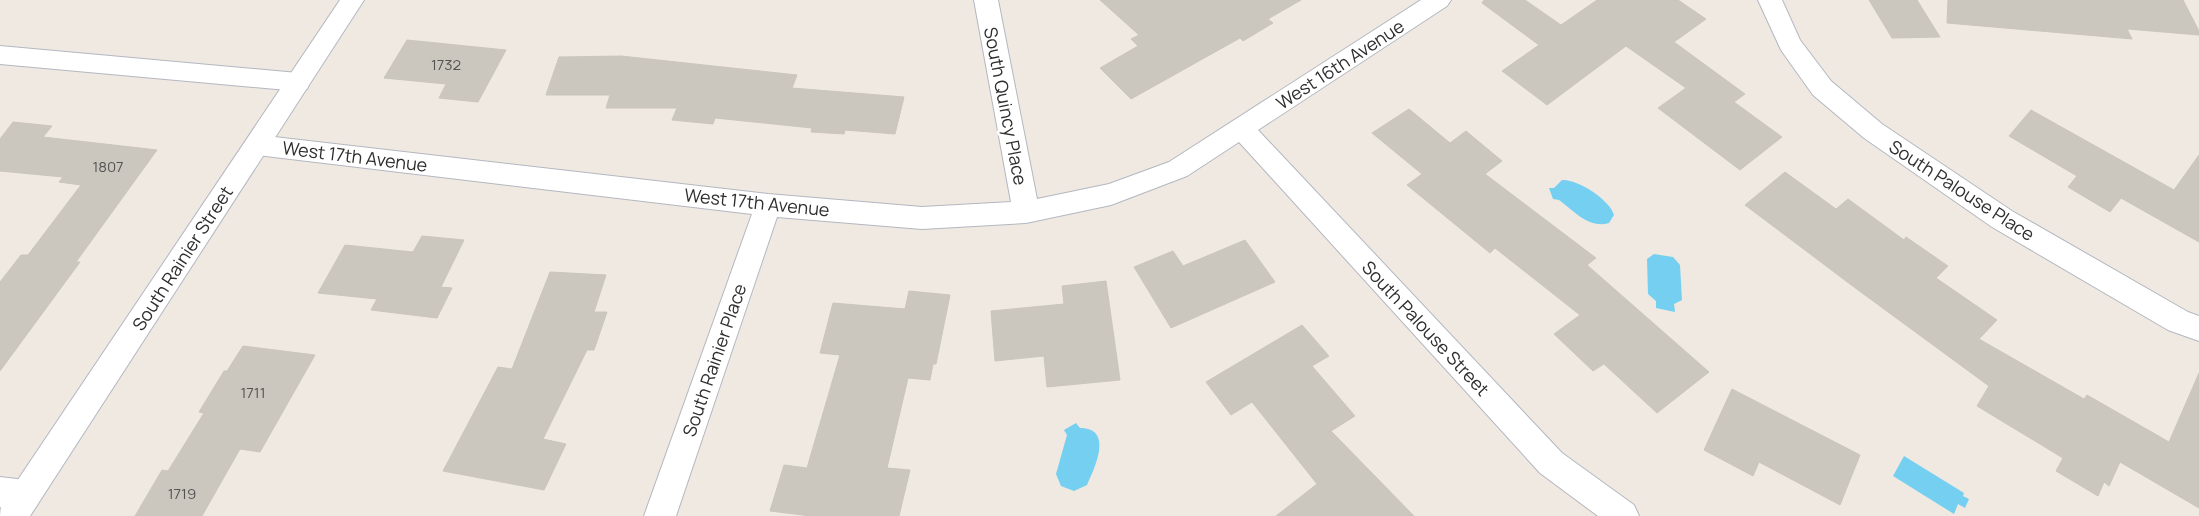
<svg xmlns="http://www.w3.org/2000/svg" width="2199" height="516" viewBox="0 0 2199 516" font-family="Manrope,sans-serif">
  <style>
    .water { fill: #75cff0 }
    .building { fill: #cbc7bf; stroke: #cbc5ba }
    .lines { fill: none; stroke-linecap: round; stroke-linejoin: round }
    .street-casing { stroke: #b4b7c1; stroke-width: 2 }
    .secondary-casing { stroke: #b4b7c1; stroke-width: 2 }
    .street { fill: #fff; fill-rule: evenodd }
    .secondary { fill: #fff; fill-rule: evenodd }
    .labels { text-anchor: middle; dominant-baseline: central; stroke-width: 5; stroke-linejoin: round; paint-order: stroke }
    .number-label { font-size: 15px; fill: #555452 }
    .street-label { font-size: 18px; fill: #2e2e2e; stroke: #fff }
  </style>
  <rect width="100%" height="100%" fill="#efe9e1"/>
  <!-- water -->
  <g class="water">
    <path d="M1562,180C1578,179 1610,200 1614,215L1609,223C1589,229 1574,211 1559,200L1553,199L1549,188H1554Z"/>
    <polygon points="1654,254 1673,257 1680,265 1682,300 1674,304 1675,312 1656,308 1656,301 1648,294 1647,259"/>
    <path d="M1076,423L1080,428C1113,428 1096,466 1087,485L1074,491L1061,486L1056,474L1067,435L1064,430Z"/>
    <polygon points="1904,456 1964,493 1963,496 1969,499 1965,508 1958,504 1954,514 1893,476"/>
  </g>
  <!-- building -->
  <g class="building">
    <polygon points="1100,0 1301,0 1268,19 1273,23 1243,41 1240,38 1131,99 1100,68 1138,46 1131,39 1139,35"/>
    <polygon points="1484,0 1525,0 1561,25 1597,0 1678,0 1706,19 1674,42 1745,94 1734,102 1782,137 1740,170 1658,108 1686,88 1626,46 1547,105 1502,71 1539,45 1482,3"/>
    <polygon points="1869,0 1917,0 1940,37 1892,38"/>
    <polygon points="1948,0 2183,0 2199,31 2199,35 2127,29 2132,39 1947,23"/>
    <polygon points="407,40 506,50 478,102 439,98 446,84 384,78"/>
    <polygon points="621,56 797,75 792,88 904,97 895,134 845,130 844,134 811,132 812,128 715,118 713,124 672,120 677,108 606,108 610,95 546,95 559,57"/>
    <polygon points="1409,109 1450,143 1466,131 1502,161 1485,174 1596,258 1587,265 1709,372 1657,413 1604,364 1593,371 1554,334 1580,315 1495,248 1490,253 1407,185 1422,174 1372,133"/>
    <polygon points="2031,110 2174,190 2199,155 2199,242 2121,198 2110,212 2068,187 2077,176 2009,136"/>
    <polygon points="13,122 52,126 43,137 157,150 76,262 80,262 0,371 0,282 21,255 28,255 81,185 59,182 63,177 0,171 0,139"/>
    <polygon points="1785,172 1836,209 1848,199 1904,240 1906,237 1948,266 1936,278 1997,320 1979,339 2084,399 2087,395 2169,442 2199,373 2199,508 2120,462 2109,486 2104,482 2098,496 2056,471 2063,458 1977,406 1989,386 1854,287 1745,205"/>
    <polygon points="422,236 464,240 441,287 452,288 437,318 371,310 377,299 318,293 345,245 413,252"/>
    <polygon points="1245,240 1275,282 1171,328 1134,267 1173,251 1183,266"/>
    <polygon points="550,272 606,275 594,312 607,312 594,350 587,350 543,439 566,444 544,490 443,471 498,367 512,369"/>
    <polygon points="1106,281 1120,380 1047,387 1044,356 995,361 991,311 1064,304 1062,286"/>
    <polygon points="909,291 950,295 936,364 933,364 930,380 908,378 887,468 910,470 899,516 811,516 770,511 784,465 807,468 840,355 820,353 833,303 905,309"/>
    <polygon points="1302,325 1329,356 1312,366 1355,416 1331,431 1414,516 1276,516 1317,484 1252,402 1231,415 1206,382"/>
    <polygon points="243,346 315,355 260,452 240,449 202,516 135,516 162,470 168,471 204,413 199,412 224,371 227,371"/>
    <polygon points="1732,389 1860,455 1840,505 1759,462 1753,476 1704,450"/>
  </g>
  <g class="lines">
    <defs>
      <g id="street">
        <polygon points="974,0 998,0 1037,199 1109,184 1169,162 1421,0 1451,0 1447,6 1258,130 1562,453 1634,505 1639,516 1598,516 1540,473 1239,142 1187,176 1111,205 1026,223 922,229 777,217 676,516 644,516 752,214 257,155 248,152 244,145 248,138 257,135 768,194 922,207 1011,202"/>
        <polygon points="1758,0 1782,0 1800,40 1831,81 1882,124 2012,211 2188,312 2199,316 2199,341 2168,330 1992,227 1864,138 1813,95 1781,50"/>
        <polygon points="0,46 298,73 307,75 310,82 307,89 298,91 0,64"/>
        <polygon points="0,477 26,480 37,485 42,495 37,505 26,510 0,507"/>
      </g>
      <polygon id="secondary" points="340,0 364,0 30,516 0,516 1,505"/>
    </defs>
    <!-- street casing -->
    <use href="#street" class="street-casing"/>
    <!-- secondary casing -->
    <use href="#secondary" class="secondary-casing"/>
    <!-- street -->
    <use href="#street" class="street"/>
    <!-- secondary -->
    <use href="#secondary" class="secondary"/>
  </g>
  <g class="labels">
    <!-- number labels -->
    <g class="number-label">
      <text x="446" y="64">1732</text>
      <text x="108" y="166">1807</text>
      <text x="253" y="392">1711</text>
      <text x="182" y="493">1719</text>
    </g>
    <!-- street labels -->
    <g class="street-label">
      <text transform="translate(1340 64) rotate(-33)">West 16th Avenue</text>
      <text transform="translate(1006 106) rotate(79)">South Quincy Place</text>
      <text transform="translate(355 156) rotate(7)">West 17th Avenue</text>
      <text transform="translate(1962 190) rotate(33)">South Palouse Place</text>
      <text transform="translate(757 202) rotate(6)">West 17th Avenue</text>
      <text transform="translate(182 258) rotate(-57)">South Rainier Street</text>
      <text transform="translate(1426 328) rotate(47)">South Palouse Street</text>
      <text transform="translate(714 360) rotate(-71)">South Rainier Place</text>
    </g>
  </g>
</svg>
